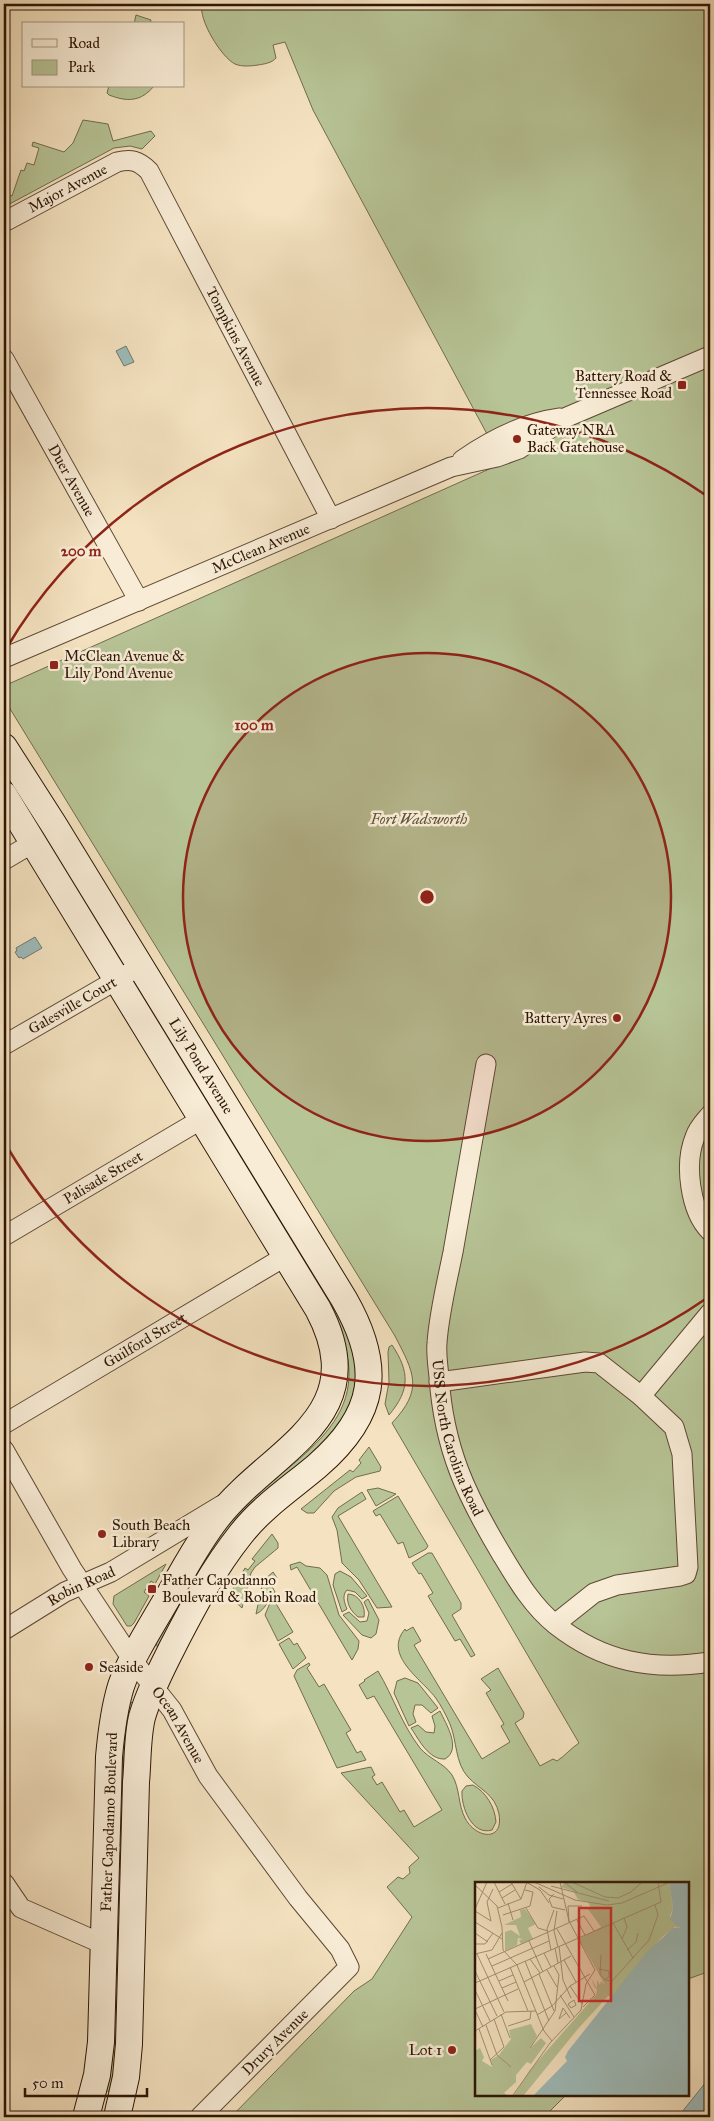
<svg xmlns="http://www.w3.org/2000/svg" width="714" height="2121" viewBox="0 0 714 2121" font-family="'IM FELL Great Primer',serif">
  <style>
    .green { fill: #b7c496; stroke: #726c4d }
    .water { fill: #9ebcbb; stroke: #707972 }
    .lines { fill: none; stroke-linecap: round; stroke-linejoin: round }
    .minor-casing { stroke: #5e4833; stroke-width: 21 }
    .secondary-casing { stroke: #2c1504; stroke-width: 28 }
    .minor { stroke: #f8ecd6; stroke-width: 19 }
    .secondary { stroke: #f8ecd6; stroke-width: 26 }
    .ring { fill: none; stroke: #8f2418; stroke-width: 2.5 }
    .poi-dot { fill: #8f2418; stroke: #f8ecd6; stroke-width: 2 }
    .labels { text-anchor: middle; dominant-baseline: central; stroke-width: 5; stroke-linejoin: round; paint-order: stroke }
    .street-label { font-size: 15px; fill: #2c1504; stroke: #f8ecd6 }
    .poi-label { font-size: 15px; fill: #2c1504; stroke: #f8ecd6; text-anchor: start }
    .park-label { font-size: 15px; font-style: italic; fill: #5d5237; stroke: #f8ecd6 }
    .inset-road { fill: none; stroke: #a49075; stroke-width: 1 }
    .view { fill: #d62828; fill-opacity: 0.15; stroke: #d62828; stroke-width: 2.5 }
    .inset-edge { fill: none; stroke: #2c1504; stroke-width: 2.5 }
    .centre { fill: #8f2418; stroke: #f8ecd6; stroke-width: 2.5 }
    .ring-label { font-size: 15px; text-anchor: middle; font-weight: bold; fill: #8f2418; stroke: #f8ecd6; stroke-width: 5; stroke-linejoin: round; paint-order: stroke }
  </style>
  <rect width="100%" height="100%" fill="#f4e2c0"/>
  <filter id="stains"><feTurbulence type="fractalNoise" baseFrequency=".004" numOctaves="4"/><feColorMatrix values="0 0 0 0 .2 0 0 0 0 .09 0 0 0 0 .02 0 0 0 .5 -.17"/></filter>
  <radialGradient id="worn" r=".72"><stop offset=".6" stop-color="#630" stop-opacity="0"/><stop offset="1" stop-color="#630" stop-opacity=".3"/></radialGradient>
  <!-- green -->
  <g class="green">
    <path d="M202,4H710V1971L688,1979V1884H477V2095H566L544,2117H231L354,1991L372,1979L412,1917L387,1887L398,1877L403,1879L410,1873L409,1867L419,1858L341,1773L371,1767L375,1775L372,1777L377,1785L382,1782L400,1812L404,1810L414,1827L442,1810L374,1696L367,1699L359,1685L365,1681L364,1680L378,1671C393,1696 402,1725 420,1748C429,1759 444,1763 452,1775C460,1788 458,1805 465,1818C475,1838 504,1843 499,1814C495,1794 480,1790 468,1777C455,1763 457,1741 450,1724C446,1715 441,1705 435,1697C421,1679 383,1655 405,1629L406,1631L413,1627L421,1641L414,1645L482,1759L510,1742L501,1726L504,1724L486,1693L491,1690L481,1679L498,1668L524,1713L523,1718L515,1723L540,1766L553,1759L557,1761C566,1755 570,1749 579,1743L392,1423C424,1389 414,1373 395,1336L4,699V686L496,466L487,434L313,110L285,42L273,45L276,58C272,63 264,64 258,65C251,66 242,67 235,64C221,57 198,19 202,4Z"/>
    <polygon points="136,15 151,20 150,24 134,24"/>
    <path d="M109,86H154C141,102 127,102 109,95L107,93Z"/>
    <polygon points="83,120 108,124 113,141 151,131 155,136 142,149 130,146 114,148 4,207 4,193 12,196 21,170 24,171 27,163 34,165 39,148 32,146 33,142 64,152 73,143"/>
    <path d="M138,987L146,989L358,1348L354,1405L158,1649L156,1643C170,1619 184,1595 198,1571C208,1553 218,1535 231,1520C284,1459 382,1427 338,1327L137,988Z"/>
    <path d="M392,1345C410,1372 410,1390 389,1415L385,1404L389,1382L388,1352L389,1347Z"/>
    <polygon points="369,1447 381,1467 380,1471 356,1477 334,1491 314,1513 307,1513 301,1509 350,1470 353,1472 361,1463 359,1460"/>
    <polygon points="378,1488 396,1494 376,1506 367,1490"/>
    <polygon points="362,1492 366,1499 338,1516 392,1607 377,1608 359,1580 342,1563 337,1530 332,1517 338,1508"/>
    <polygon points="398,1496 428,1546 426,1549 409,1558 403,1542 398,1544 380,1514 376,1516 373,1511"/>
    <polygon points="272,1534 278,1543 278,1548 255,1567 251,1573 242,1608 229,1596 245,1568 248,1570 255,1561 252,1559"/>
    <polygon points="428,1553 432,1553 461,1603 461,1609 452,1615 475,1655 471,1657 460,1639 455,1641 428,1596 433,1593 421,1573 419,1574 412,1563"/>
    <polygon points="300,1562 306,1566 320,1568 327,1575 339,1615 359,1641 358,1649 352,1660 297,1567 291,1570 290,1565"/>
    <polygon points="166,1564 155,1584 151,1581 144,1592 149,1596 134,1623 131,1626 127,1626 113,1604 114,1596"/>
    <path d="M340,1571L351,1577L367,1596L362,1599L355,1592L347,1590C342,1595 344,1602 347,1609L342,1612L333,1585L335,1574Z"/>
    <path d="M273,1572L277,1578L270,1583L275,1592C269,1599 265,1610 256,1614L263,1581Z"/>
    <path d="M348,1594C359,1594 366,1607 364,1617H358C351,1611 346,1604 348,1594Z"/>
    <polygon points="278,1597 279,1599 275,1602 293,1632 278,1641 265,1615 270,1603"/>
    <polygon points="368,1599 379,1620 376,1634 371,1638 362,1635 343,1615 349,1612 360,1622 367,1621 369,1613 364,1602"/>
    <polygon points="289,1638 294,1645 297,1643 306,1658 293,1669 279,1644"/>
    <polygon points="309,1663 310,1665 307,1668 319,1687 324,1684 351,1730 346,1733 357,1753 361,1751 366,1760 337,1768 294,1676 297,1670"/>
    <polygon points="405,1678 418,1683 438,1708 431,1713 422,1705 415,1705 413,1714 416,1722 409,1726 394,1693 397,1681"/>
    <polygon points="130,1701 133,1704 125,1738 123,1768 123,2038 111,2093 106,2090 119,1749"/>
    <path d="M440,1711C446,1724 462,1749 445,1759C429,1760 419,1740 411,1728L418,1725L426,1732L434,1733L435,1726L432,1716Z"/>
    <path d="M473,1785C486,1792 495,1807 496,1822L492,1830C472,1836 461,1807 462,1791L466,1786Z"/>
  </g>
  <!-- water -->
  <g class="water">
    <polygon points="126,346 134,362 124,366 116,351"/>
    <polygon points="35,937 42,948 23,959 21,957 19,958 15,952 17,951 16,948"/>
    <polygon points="710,2077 710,2117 678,2117"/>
  </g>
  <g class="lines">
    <defs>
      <g id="minor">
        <path id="s1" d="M4,222L117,162C131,159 138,160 149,171L331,519"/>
        <path id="s2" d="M4,359L139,601"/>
        <path d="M462,460C492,439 524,423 560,418"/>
        <path id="s3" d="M4,658L451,467L497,457L519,449L567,417L710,356"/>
        <polyline points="4,860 33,843"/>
        <path id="s4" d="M4,1045L127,974"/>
        <path id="s5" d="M486,1064C475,1127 464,1189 453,1252C447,1282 439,1313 437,1343C436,1354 438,1366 439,1377C444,1449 466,1495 502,1555C517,1580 533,1607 556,1625C603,1662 652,1671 710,1662"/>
        <path d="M710,1115C704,1122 698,1128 695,1137C684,1164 690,1211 710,1231"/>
        <path id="s6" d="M4,1236L202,1119"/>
        <polyline points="439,1382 585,1362 599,1363 641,1396 674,1427 682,1454 688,1567 686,1574 680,1576 617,1585 594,1593 555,1624"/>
        <polyline points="641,1396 710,1313"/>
        <path id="s7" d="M4,1424L286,1256"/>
        <path id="s8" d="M4,1450L72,1569L133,1661L172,1710L208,1776L298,1898L340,1949L349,1967L200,2117"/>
        <path id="s9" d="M4,1630L65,1592L111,1572L222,1505"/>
        <polyline points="4,1883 21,1908 105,1945"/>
      </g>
      <g id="secondary">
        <path id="s10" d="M4,747L54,825L344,1299C383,1367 377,1414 317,1466C291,1488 262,1507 241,1534C213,1569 192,1609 172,1648C161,1670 149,1693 142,1717C137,1738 138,1761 136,1782L129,2044L126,2077L117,2117"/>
        <path d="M4,795L318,1309C376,1418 270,1449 217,1518C195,1546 179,1579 161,1609C147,1633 130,1660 121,1686C114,1709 111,1734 109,1757L101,2042L97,2075L86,2117"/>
      </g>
    </defs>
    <!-- minor casing -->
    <use href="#minor" class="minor-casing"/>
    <!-- secondary casing -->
    <use href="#secondary" class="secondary-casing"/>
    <!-- minor -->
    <use href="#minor" class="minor"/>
    <!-- secondary -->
    <use href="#secondary" class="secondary"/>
  </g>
  <!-- distance rings -->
  <circle cx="427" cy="897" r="244" fill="#8f2418" fill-opacity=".12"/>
  <g class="ring">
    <circle cx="427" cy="897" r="244"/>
    <path d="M707 1298A489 489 0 0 1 6 1145M6 649A489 489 0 0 1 707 496"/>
  </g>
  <!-- markers -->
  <g class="poi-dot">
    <rect x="677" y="380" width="10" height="10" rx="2.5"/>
    <circle cx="517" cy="439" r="5"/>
    <rect x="49" y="660" width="10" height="10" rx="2.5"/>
    <circle cx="617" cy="1018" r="5"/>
    <circle cx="102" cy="1534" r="5"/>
    <rect x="147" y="1584" width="10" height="10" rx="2.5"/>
    <circle cx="89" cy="1667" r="5"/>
    <circle cx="452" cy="2050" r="5"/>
  </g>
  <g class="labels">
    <!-- street labels -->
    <g class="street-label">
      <text stroke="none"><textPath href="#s1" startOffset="72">Major Avenue</textPath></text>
      <text stroke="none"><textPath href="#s1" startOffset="350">Tompkins Avenue</textPath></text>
      <text stroke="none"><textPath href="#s2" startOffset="139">Duer Avenue</textPath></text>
      <text stroke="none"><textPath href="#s3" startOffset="279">McClean Avenue</textPath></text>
      <text stroke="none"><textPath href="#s4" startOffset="79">Galesville Court</textPath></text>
      <text stroke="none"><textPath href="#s10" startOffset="375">Lily Pond Avenue</textPath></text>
      <text stroke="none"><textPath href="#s6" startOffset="115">Palisade Street</textPath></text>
      <text stroke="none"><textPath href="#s7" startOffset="164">Guilford Street</textPath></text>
      <text stroke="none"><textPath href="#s5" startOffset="381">USS North Carolina Road</textPath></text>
      <text stroke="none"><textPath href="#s9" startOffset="89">Robin Road</textPath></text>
      <text stroke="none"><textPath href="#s8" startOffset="326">Ocean Avenue</textPath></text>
      <text transform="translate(109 1822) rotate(-88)">Father Capodanno Boulevard</text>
      <text transform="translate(275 2042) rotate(-45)">Drury Avenue</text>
    </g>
    <!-- poi labels -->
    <g class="poi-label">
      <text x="672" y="376" text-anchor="end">Battery Road &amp;<tspan x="672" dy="17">Tennessee Road</tspan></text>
      <text x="527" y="430">Gateway NRA<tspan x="527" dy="17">Back Gatehouse</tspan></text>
      <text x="64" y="656">McClean Avenue &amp;<tspan x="64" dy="17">Lily Pond Avenue</tspan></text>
      <text x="607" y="1018" text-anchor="end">Battery Ayres</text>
      <text x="112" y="1525">South Beach<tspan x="112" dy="17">Library</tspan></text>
      <text x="162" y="1580">Father Capodanno<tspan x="162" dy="17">Boulevard &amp; Robin Road</tspan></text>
      <text x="99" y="1667">Seaside</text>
      <text x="442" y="2050" text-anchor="end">Lot 1</text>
    </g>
    <!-- park labels -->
    <g class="park-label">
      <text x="419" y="819">Fort Wadsworth</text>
    </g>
  </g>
  <!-- overview -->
  <g transform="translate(475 1882)">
    <rect width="214" height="214" fill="#f4e2c0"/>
    <path d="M90,0H194L198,26L195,34L205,47L200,45L187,55L137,115L133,114L102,148L49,213H39L54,189L121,113L122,108L119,104L116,96L122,106V98L125,103L126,99L130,103L104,57L126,45L113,27L116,26L113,20L103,17L98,9L86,5ZM50,27L61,42L53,46L58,57L46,62L44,58L48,57L43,56L42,63L30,69V50L36,48L45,54L41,43H29L31,49L29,43L46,35L45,28ZM56,142L62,154L54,167L66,156L71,161L56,182L52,180L41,193V200L29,211L32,213H0V169L5,166L9,175L7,179L17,185L16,178L24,173L36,157L34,148Z" fill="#b7c496"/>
    <path d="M194,0H214V213H59L92,179L90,175L93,169L171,71L198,46H205L195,38L198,26Z" fill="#9ebcbb"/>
    <path class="inset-road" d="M19,0L30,22M36,0L46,17M51,0L65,8L74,21M59,0L100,18L132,23L147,21L195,0M89,0L102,10M97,0L130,15L143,16L156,10L167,0M0,3L22,24L27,45M76,4L134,19M64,5L74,13L88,17M24,10L37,2M79,12L74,17L77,25L90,28M27,16L40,8M33,21L38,38M23,26L46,17L52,0M51,26L63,46L73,49M0,27L12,0M0,29L16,39M82,29L79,49L83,65M28,33L55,24L58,10L50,8M102,38L110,53M16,39L12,20L18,7M0,40L27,57M94,40L93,24H107M138,41L158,76M27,45L28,68L42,83L69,149L77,159M129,45L186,20L183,0M82,47L120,113L108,125M0,51L13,60M147,57L152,45L149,36M54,59L68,90M0,62H10L18,51M84,64L88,98L96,116M80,66L83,81M76,68L72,47L79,28M152,68L161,60L163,51M69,71L76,85M0,72L17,68L27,51M2,72L29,130M11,72L33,119M126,73L125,92L130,98L137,99L174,58L183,33L180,23M13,77L109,34L119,49M55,77L65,91M89,78L101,100M50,79L74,139M17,84L74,59M35,85L53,129M124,87L134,89V95L129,98M72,88L82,105M0,89L22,134M64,92L79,129M24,99L38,93M49,100L96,74M0,101L129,45M95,104L107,122M27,106L41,100M0,108L15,139M85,113L99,135M99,118L101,123L96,126L93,122ZM0,127L43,107M0,128L8,145M91,131L84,137L88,126L95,136M26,132L35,156M62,133L77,124L95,104L115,92M11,143L22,173L36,185M33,144L55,137L56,129M4,147L17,183M0,149L31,130L61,129M55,166L80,129L84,93L79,84M15,178L29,165L19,137M38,213L75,161L106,128L111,102L120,88L94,39L85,0"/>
    <path class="view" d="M104,26H136V119H104Z"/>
    <rect width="214" height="214" class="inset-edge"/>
  </g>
  <circle cx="427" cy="897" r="8" class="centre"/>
  <g class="ring-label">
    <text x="81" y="556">200 m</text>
    <text x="254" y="730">100 m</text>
  </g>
  <!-- margin -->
  <rect width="714" height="2121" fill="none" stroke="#f4e2c0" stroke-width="20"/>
  <rect x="5" y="5" width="704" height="2111" fill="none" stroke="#2c1504" stroke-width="2.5"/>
  <rect x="10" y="10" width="694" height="2101" fill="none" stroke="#2c1504"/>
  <!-- legend -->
  <rect x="22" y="22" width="162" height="65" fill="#f8ecd6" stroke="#a69682"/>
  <rect x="32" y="39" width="25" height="8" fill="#f8ecd6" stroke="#a69682"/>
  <text x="68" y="48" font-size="15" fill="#2c1504">Road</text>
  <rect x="32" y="60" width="25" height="15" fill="#b7c496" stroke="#a69682"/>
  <text x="68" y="72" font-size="15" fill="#2c1504">Park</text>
  <!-- scale -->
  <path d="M25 2088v8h122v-8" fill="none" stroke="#2c1504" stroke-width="2.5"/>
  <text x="32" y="2088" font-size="15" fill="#2c1504" stroke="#f8ecd6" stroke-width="4" paint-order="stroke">50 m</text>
  <rect width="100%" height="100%" filter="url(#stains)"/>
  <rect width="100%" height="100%" fill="url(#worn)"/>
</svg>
